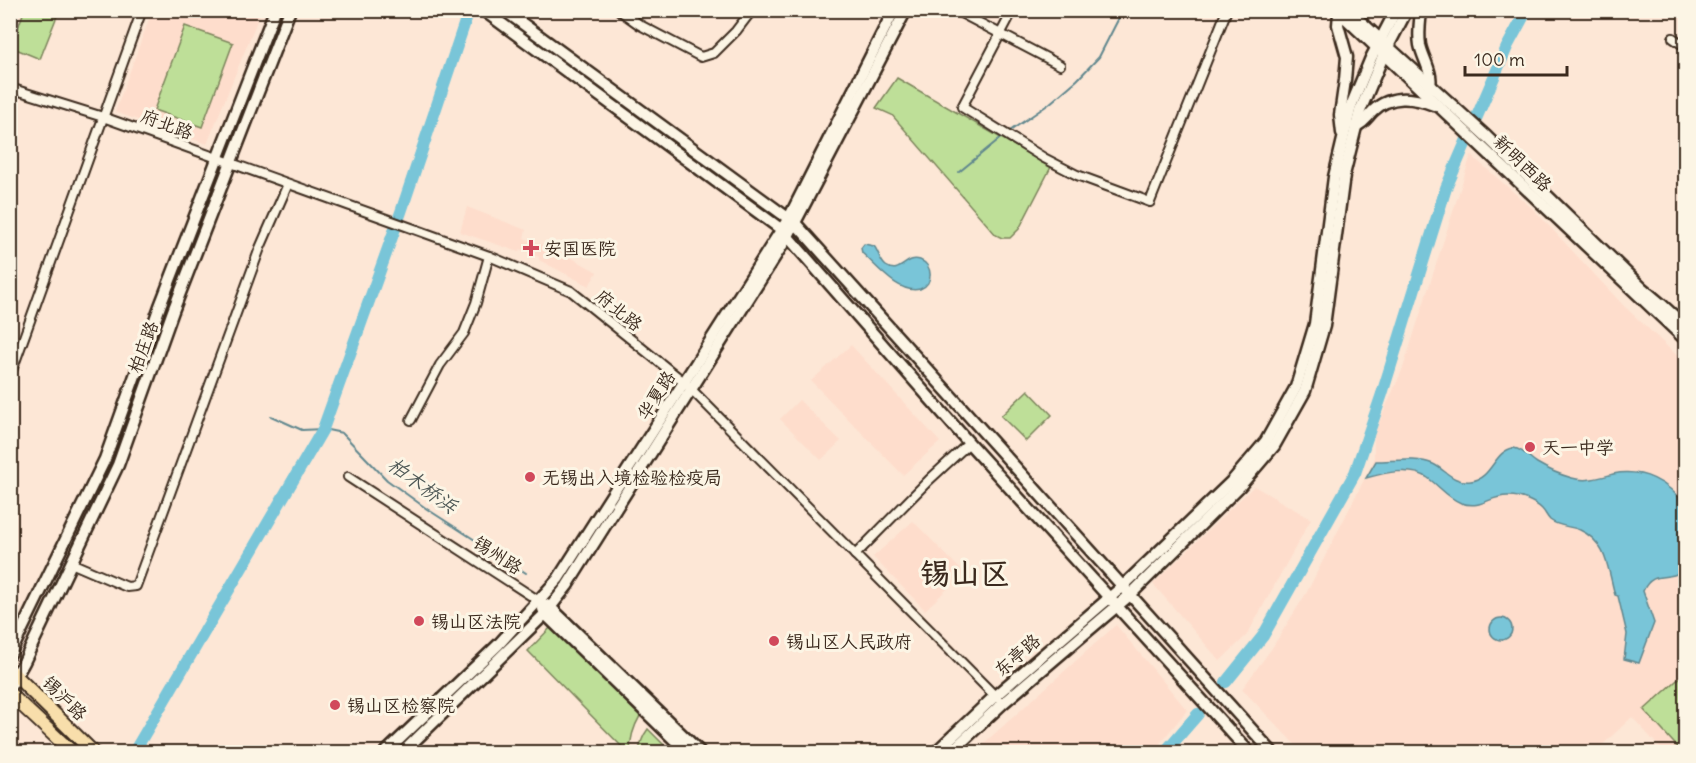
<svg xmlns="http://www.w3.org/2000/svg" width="1696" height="763" viewBox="0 0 1696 763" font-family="Delius,'LXGW WenKai TC',sans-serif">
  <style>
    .built { fill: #feddcc }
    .green { fill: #bedf98; stroke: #7c845b; stroke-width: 1.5 }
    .water { fill: #79c5d8; stroke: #60878e; stroke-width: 1.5 }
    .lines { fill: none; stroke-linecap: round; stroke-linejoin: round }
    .stream { stroke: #60878e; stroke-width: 2 }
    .river { stroke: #79c5d8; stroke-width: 12 }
    .street-casing { stroke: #3b2a1e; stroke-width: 12 }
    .secondary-casing { stroke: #3b2a1e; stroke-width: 15 }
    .primary-casing { stroke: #3b2a1e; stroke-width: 16 }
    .street { stroke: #fcf5e5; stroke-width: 8 }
    .secondary { stroke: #fcf5e5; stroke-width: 10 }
    .primary { stroke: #f8deab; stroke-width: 12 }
    .poi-dot { fill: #d1495b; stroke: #fcf5e5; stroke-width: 2 }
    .labels { text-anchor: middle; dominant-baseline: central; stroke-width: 6; stroke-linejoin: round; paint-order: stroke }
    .street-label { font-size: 18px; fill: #3b2a1e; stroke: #fcf5e5 }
    .poi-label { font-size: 18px; fill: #3b2a1e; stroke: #fcf5e5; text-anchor: start }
    .water-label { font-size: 20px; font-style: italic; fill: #4e5856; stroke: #fcf5e5 }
    .town-label { font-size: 30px; font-weight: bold; fill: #3b2a1e; stroke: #fcf5e5 }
  </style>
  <rect width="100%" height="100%" fill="#fde7d6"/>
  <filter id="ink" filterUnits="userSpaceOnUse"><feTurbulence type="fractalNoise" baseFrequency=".0167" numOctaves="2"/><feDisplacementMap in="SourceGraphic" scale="12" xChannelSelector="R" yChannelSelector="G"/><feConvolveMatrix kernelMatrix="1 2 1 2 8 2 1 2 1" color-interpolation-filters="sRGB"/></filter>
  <g filter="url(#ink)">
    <!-- built -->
    <g class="built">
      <polygon points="152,11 261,11 207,144 115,112"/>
      <polygon points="1471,155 1534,210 1625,307 1685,363 1685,752 1664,752 1632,717 1595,752 1302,752 1242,689 1272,648 1307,592 1374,460 1374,434 1403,368"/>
      <polygon points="467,207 526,230 524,238 545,246 547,244 597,272 589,286 539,260 539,257 520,249 519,252 460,232"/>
      <polygon points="851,345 940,442 903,475 811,381"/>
      <polygon points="799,400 841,441 821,460 780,419"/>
      <polygon points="1254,486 1311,519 1247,635 1220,661 1153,584"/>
      <polygon points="913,521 964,573 925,610 873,557"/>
      <polygon points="1116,625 1187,710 1153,752 974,752"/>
    </g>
    <!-- green -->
    <g class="green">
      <polygon points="24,11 59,11 40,59 11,47"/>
      <polygon points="185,26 233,43 202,127 154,110"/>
      <polygon points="897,78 1051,167 1019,229 1010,238 1002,238 996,235 892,115 876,108"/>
      <polygon points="1028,390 1052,415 1026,441 1001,416"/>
      <path d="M551,627L640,716C633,728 630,739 630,752H627L528,651Z"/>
      <polygon points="1685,673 1686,752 1682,752 1644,710"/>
      <path d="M648,729L671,752H639C640,743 642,737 648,729Z"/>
    </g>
    <!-- water -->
    <g class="water">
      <path d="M864,244L874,246C879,252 880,262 886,266C901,276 905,255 920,260C933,265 934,284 920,289C899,295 876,265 862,253L861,248Z"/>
      <path d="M1514,448C1524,450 1529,458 1537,463C1547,469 1561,475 1572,478C1586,482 1599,478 1613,474C1643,468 1668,482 1685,505V565C1674,586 1654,566 1643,591L1654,623L1639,663L1624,659L1627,634L1618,596L1615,595C1608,570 1607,542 1580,530C1570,526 1559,527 1550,520C1547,517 1545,512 1542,509C1534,501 1520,496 1509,496C1489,495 1483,510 1461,503C1448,498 1439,486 1428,478C1411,466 1384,473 1366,478L1376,461C1394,461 1417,457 1433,464C1447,471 1453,483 1471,481C1492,479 1494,450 1514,448Z"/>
      <circle cx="1501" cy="629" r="11"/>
    </g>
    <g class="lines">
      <!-- stream -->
      <g class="stream">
        <polyline points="1007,133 1049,104 1077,80 1099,57 1123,10"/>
        <polyline points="959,172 1003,136"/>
        <polyline points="271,416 302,430 323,429 342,433 387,480 427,509 526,573"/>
      </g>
      <!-- river -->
      <g class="river">
        <polyline points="1226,682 1263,636 1355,473 1382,394 1446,188 1507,47 1527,10"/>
        <polyline points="134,752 323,429 401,212 469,10"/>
        <polyline points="1165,752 1198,714"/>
      </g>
      <defs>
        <g id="street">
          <polyline points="619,10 640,25 701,57 714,53 736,31 752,10"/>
          <polyline points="955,10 1060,65"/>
          <polyline points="1013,10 962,107 1044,158 1077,175 1150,202 1227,10"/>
          <polyline points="1673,38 1686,47"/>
          <polyline points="10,88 103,117 417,230 489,256 571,291 684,382 997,698"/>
          <polyline points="10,376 142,10"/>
          <polyline points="411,420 440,365 464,333 476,303 489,256"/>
          <polyline points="348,477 539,601"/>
          <polyline points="855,555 929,480 969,443"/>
          <polyline points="71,563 127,587 136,586 260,248 288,184"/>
        </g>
        <g id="secondary">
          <polyline points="483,10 782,230 969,443 1249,752"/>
          <polyline points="504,10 796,224 1272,752"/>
          <polyline points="1337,10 1686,340"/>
          <polyline points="1348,10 1487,137 1642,288 1661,304 1686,327"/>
          <path d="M1421,10C1420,22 1418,34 1420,45C1423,59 1433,72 1430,87"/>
          <polyline points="1339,13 1338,25 1347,57 1345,80 1340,115 1342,133"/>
          <path d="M1355,127C1366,121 1366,118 1373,111C1391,94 1413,97 1434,105"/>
          <polyline points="544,604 550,607 700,752"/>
          <polyline points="543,609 545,614 687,752"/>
          <polyline points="10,654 105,459 160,306 275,10"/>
          <polyline points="10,687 24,662 118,465 173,311 290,10"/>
          <polyline points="386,752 498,645 558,579 789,218 894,10"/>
          <polyline points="403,752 545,614 567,586 788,236 906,10"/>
          <polyline points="936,752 995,696 1122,587 1233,480 1266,441 1296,387 1315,324 1334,177 1351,106 1371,58 1396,10"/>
          <polyline points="951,752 1002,704 1130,595 1240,486 1274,446 1305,391 1324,326 1344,175 1360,111 1383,56 1407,10"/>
        </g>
        <g id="primary">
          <polyline points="10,670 93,752"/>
          <polyline points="10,694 72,752"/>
        </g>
      </defs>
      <!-- street casing -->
      <use href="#street" class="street-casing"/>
      <!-- secondary casing -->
      <use href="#secondary" class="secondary-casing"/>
      <!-- primary casing -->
      <use href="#primary" class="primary-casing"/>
      <!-- street -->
      <use href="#street" class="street"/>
      <!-- secondary -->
      <use href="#secondary" class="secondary"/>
      <!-- primary -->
      <use href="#primary" class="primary"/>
    </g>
  </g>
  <!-- markers -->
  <g class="poi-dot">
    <path d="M528 239h6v6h6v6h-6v6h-6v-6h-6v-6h6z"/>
    <circle cx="1530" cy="447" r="6"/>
    <circle cx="530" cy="477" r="6"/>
    <circle cx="419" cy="621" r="6"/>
    <circle cx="774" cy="641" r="6"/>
    <circle cx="335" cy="705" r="6"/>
  </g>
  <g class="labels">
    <!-- street labels -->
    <g class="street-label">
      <text transform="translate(167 124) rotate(20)">府北路</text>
      <text transform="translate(1523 163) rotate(44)">新明西路</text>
      <text transform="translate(619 310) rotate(39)">府北路</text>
      <text transform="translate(143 347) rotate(-70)">柏庄路</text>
      <text transform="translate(656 395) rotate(-57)">华夏路</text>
      <text transform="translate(498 555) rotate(33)">锡州路</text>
      <text transform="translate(1017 655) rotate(-41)">东亭路</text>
      <text transform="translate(65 698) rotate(45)">锡沪路</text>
    </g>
    <!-- poi labels -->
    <g class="poi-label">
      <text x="544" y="248">安国医院</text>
      <text x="1542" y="447">天一中学</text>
      <text x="542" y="477">无锡出入境检验检疫局</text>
      <text x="431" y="621">锡山区法院</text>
      <text x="786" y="641">锡山区人民政府</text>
      <text x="347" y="705">锡山区检察院</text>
    </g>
    <!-- water labels -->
    <g class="water-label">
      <text transform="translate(423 485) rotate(36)">柏木桥浜</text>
    </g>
    <!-- town labels -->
    <g class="town-label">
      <text x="965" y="573">锡山区</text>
    </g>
  </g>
  <!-- margin -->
  <rect width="1696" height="763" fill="none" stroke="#fcf5e5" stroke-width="36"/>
  <rect x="18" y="18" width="1660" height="727" fill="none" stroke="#3b2a1e" stroke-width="2" filter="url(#ink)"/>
  <!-- scale -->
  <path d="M1465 66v9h102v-9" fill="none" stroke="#3b2a1e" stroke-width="3"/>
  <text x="1474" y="66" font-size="18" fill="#3b2a1e" stroke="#fcf5e5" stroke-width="4.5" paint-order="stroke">100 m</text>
</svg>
